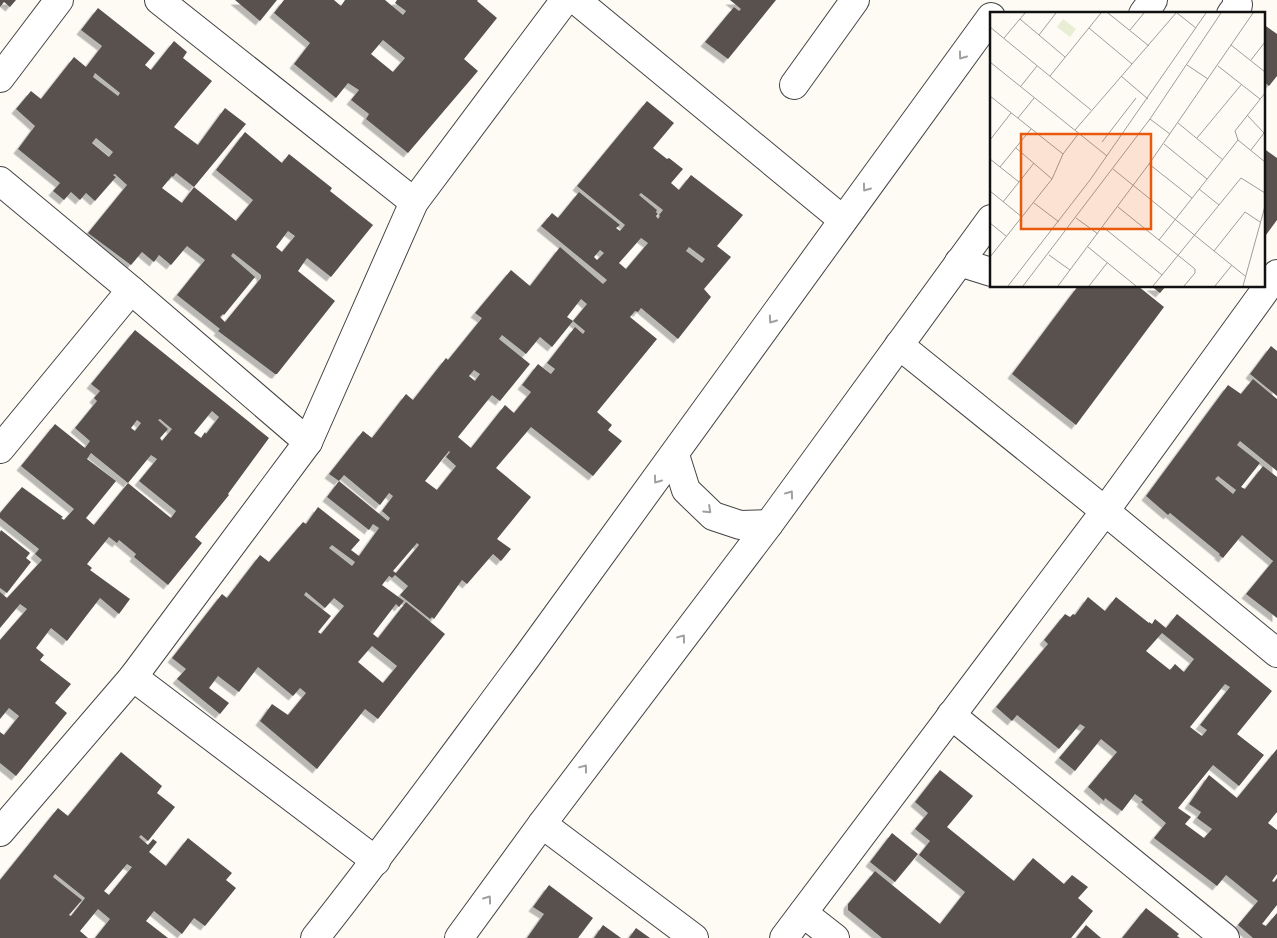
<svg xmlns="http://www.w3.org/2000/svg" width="1277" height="938" viewBox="0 0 1277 938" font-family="Lora,serif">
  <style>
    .building { fill: #58514e; fill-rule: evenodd; filter: url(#shadow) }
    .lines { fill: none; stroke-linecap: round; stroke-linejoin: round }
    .minor-casing { stroke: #444; stroke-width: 30 }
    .minor { stroke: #fff; stroke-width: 28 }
    .oneway { stroke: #a0a0a0 }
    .inset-road { fill: none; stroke: #9f9d9a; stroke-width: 1 }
    .view { fill: #e8590c; fill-opacity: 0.15; stroke: #e8590c; stroke-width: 2.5 }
    .inset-edge { fill: none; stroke: #111; stroke-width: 2.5 }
  </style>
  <defs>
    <filter id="shadow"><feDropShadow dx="-4.5" dy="4.5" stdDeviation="0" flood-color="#0004"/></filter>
  </defs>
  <rect width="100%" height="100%" fill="#fefbf5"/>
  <!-- building -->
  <g class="building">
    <polygon points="0,0 16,0 10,7 4,2 0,7"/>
    <polygon points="235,0 277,0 260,21"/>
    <path d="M284,0H334L341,6L345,0H385L403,15L406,11L395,3L397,0H478L477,1L497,18L464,59L478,71L408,153L366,119L369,114L351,100L359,90L348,83L336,98L294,64L310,43L274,13ZM383,40L405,58L393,72L371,54Z"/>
    <polygon points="730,0 776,0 728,59 705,42 734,7 739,11 741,9"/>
    <path d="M98,8L155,53L145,65L151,70L174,41L187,52L183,58L212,81L174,127L198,145L225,108L246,124L194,187L176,173L173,177L172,176L162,188L182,203L194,187L236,221L253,200L216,170L245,132L282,163L289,154L332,188L330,191L373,225L331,277L307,258L298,271L335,301L277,374H275L218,331L220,329L177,295L205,260L187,246L171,265L159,255L154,262L142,252L131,265L88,233L127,185L115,174L113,175L116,177L95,201L86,193L80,200L71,192L64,200L53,191L60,183L18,149L35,126L16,109L31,91L41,99L74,57L86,67L102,46L81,30ZM95,73L120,93L118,96L93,77ZM96,138L113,152L109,157L92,143ZM288,231L295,236L282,252L276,247ZM233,253L261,275V278L225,322L220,317L223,314L224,315L255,277L231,256Z"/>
    <polygon points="1263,24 1277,34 1277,76 1269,86 1263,81"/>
    <path d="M647,101L674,123L653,148L667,159L669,158L683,169L671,183L679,190L691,175L743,215L717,246L731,257L704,289L711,297L678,339L641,308L638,312L635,311L630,317L657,339L597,412L612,425L608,430L622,441L593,476L531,427L496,468L531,497L497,539L511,549L501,561L493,554L467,584L462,580L434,619L432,617L430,619L400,595L408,586L395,575L392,578L389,576L382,585L404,601L399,607L396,604L373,634L378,638L406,602L445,634L378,719L365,709L317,769L260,721L272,704L288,715L306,693L300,688L293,696L258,667L239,692L218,676L209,688L229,703L220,714L177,679L186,669L172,658L222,594L227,598L260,555L269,562L303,522L306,524L318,507L360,540L351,550L359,556L379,528L373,524L369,530L327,497L339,481L388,521L390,518L382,511L393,496L389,493L380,505L344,475L339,481L329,474L363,431L372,438L406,394L413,400L446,358L448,360L482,318L475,313L511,270L530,286L560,247L603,284L607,280L541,226L552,213L558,218L579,192L620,225L616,228L620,231L625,225L577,186ZM641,193L663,210L659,215L660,216L658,219L656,216L658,214L656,212L657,210L639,195ZM641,238L648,243L626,269L619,263ZM689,247L705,259L702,263L686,251ZM600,250L604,253L597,260L594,257ZM581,299L587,304L573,321L585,331L583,334L575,327L547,363L555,369L551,374L538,364L522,385L531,392L514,413L505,405L471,448L458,437L492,395L500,401L530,364L499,339L502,335L526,354L540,337L552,347L573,321L567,317ZM474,370L480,374L475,381L469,376ZM449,451L450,452L446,457L456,466L437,490L425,481ZM417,543L419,545L396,573L393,571ZM332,545L355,562L352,566L329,548ZM306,592L325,608L334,598L344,606L321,634L318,632L331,616L304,595ZM372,646L397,666L383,683L358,662Z"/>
    <polygon points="1263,148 1277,158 1277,220 1263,239"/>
    <polygon points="1078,286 1138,286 1164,307 1076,425 1012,374"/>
    <polygon points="1151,286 1166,286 1160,293"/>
    <path d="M135,330L269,438L228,494L229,495L195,537L202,543L168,585L134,557L136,554L119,540L117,543L109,537L87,564L92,568L90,570L130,599L119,614L100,598L67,641L51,628L36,648L44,655L40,660L71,684L55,703L67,713L16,776L0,763V732L4,735L19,716L9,708L0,719V640L27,609L20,604L0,628V592L7,598L42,560L35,554L39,549L0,518V513L22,487L63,517L61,518L64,520L74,509L21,466L55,424L85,448L90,441L75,428L97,401L94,398L100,391L91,384ZM212,411L219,417L206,434L205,432L201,438L194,433ZM160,419L172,429L162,441L160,438L168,429L158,420ZM137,420L141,423L135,431L131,428ZM91,453L128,483L94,525L86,518L116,481L87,459ZM151,455L157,459L139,481L176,511L171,518L128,483Z"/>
    <polygon points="1271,346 1277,351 1277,396 1250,374"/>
    <path d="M1253,379L1277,399V471L1240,441L1237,445L1260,463L1241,487L1245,489L1263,466L1277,477V618L1246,594L1273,561L1242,535L1223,558L1219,555L1220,554L1170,513L1168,515L1146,496L1228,385L1241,394ZM1218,476L1236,490L1233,494L1215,479Z"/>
    <polygon points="1,530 30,553 26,558 31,562 7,593 0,588 0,532"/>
    <path d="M1088,597L1105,611L1116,597L1149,623V622L1152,624L1155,619L1166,628L1177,614L1272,691L1237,734L1264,755L1239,786L1213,765L1178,808L1191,817L1185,824L1204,838L1212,829L1197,818L1201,812L1189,804L1209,775L1237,798L1277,749V812L1268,823L1277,830V874L1272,881L1274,882L1277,878V905L1262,924L1266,926L1277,913V938H1253L1238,925L1258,901L1226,875L1217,886L1154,838L1166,823L1141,802L1143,800L1135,794L1122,811L1105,798L1104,801L1088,787L1117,752L1101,739L1075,771L1059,758L1085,727L1080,724L1059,749L1017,715L1012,721L996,707L1048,644L1044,640L1065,614L1070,617L1073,614L1075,615ZM1162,633L1194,659L1184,672L1175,664L1170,670L1146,651ZM1225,684L1230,687L1200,725L1207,730L1202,736L1190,727Z"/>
    <path d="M121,752L162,786L157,793L175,807L148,841L141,835L139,837L148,845L153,839L157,842L149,852L166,866L188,838L232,873L226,880L236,888L205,926L194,918L182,934L154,911L146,921L168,938H95L110,919L98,909L80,931L88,938H0V880L58,808L68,816ZM127,864L132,867L109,895L104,891ZM55,874L85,898L71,916L69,915L82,900L53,877Z"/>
    <polygon points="940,770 973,796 947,827 1014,881 1033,858 1064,884 1072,875 1088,887 1078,898 1093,911 1071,938 882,938 848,910 848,904 875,871 940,924 965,892 919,855 930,841 915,829 928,813 915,802"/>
    <polygon points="892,833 918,854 895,882 870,862"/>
    <polygon points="549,885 593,918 578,938 527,938 544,914 533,907"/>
    <polygon points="1146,908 1179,934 1177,936 1180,938 1122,938"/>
    <polygon points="603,925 621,938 594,938"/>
    <polygon points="1086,925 1101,938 1076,938"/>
    <polygon points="636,928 650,938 629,938"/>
  </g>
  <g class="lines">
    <defs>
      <g id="minor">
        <polyline points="159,0 414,202"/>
        <polyline points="576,0 843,220"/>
        <polyline points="1143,14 1153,0"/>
        <polyline points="1231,14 1238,5 1237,0"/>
        <polyline points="0,78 59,0"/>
        <polyline points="794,85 855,0"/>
        <polyline points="0,181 131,290 308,442"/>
        <polyline points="959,262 991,272"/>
        <polyline points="899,345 1105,511 1277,653"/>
        <polyline points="0,449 131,290"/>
        <polyline points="675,455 686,490 713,516 740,525 769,524"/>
        <polyline points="133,677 376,861"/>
        <polyline points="951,715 1225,938"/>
        <polyline points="542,824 694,938"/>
        <polyline points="0,832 133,677 308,442 414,202 565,0"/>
        <polyline points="803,913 835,938"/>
        <path d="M315,938C388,846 456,752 526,658C682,446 835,230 991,17"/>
        <polyline points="459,938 542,824 769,524 991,219"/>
        <polyline points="784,938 1105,511 1277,274"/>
      </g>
    </defs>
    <!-- minor casing -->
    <use href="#minor" class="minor-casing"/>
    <!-- minor -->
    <use href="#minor" class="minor"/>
  </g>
  <!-- one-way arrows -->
  <defs><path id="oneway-chevron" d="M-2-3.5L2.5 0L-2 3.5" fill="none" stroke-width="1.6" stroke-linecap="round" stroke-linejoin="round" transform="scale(1.25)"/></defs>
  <g class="oneway">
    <use href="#oneway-chevron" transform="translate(962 56) rotate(126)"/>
    <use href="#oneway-chevron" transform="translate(866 188) rotate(126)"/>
    <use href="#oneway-chevron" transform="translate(772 320) rotate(125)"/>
    <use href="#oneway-chevron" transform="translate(657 480) rotate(126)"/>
    <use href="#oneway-chevron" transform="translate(790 494) rotate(-54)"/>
    <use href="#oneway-chevron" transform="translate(708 510) rotate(43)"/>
    <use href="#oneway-chevron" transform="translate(682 638) rotate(-53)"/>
    <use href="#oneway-chevron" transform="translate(584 768) rotate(-53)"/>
    <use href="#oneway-chevron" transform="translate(488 899) rotate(-54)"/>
  </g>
  <!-- overview -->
  <g transform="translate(990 12)">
    <rect width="275" height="275" fill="#fefbf5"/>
    <path d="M73,7L86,17L80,25L67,15Z" fill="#e8eed3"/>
    <path class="inset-road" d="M118,1L159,34M187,1L206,16M30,7L75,45M0,15L101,98M99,16L142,52M140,18L154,1M49,23L66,1M14,26L35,1M241,33L275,60M261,48L275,30M0,50L117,144M197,53L218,67M228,54L270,87M60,64L111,1M131,64L158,87M31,74L47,54M0,84L73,142M257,103L274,121L261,138M28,106L44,86M160,107L180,122M188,111L233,148M85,118L186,1M207,126L251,73M0,128L21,101M248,128L245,119L275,81M112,130L146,86M174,132L217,167M26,136L62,167M0,147L29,170L44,151M159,152L202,186M10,155L41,117M123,157L255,264M209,177L229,193M0,179L32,205M13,190L29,170M44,191L69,210M128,195L205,257V261L194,274M86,206L108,222M0,211L16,224M113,215L172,263M169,228L248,128L275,150M98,235L146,274M224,239L255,200L270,210M59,243L80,258M0,245L62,167L73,142L89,121M18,274L100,168L216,1M33,274L160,107L231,1M68,274L159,152L263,1M99,274L117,251M163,274L251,166L275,181M225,274L242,253M253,274L275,194"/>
    <path class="view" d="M31,122H161V217H31Z"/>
    <rect width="275" height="275" class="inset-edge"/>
  </g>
</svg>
